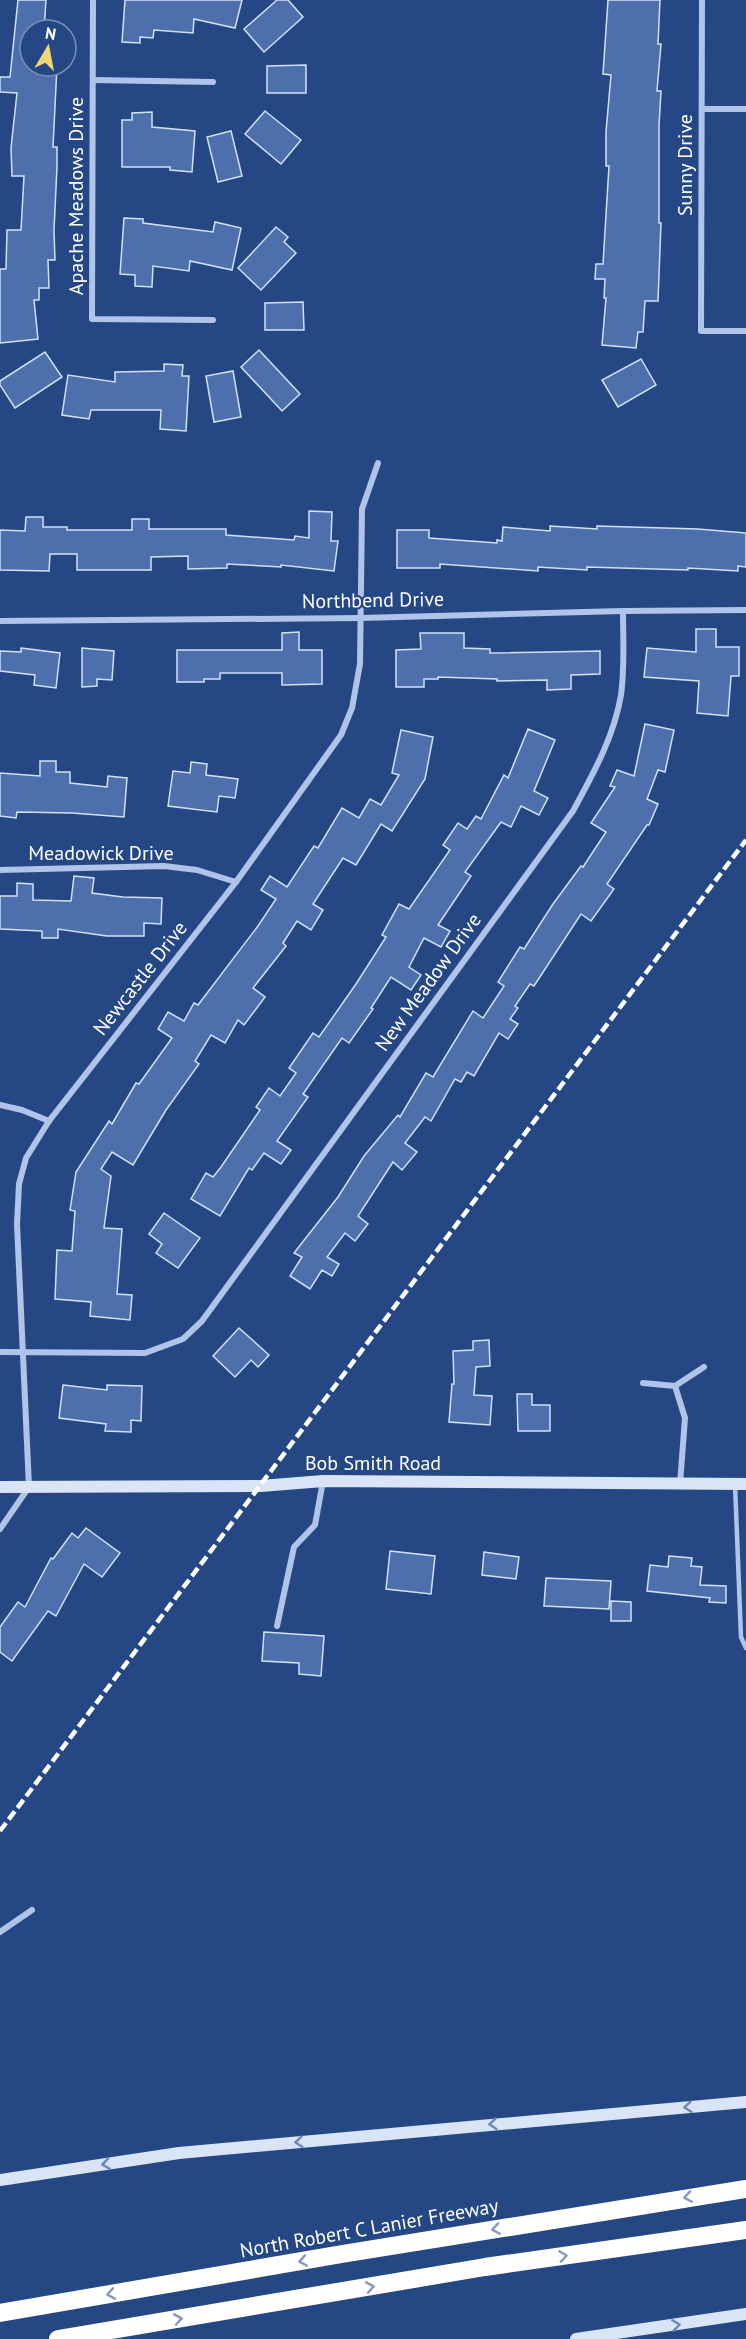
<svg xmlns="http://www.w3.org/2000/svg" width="746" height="2339" viewBox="0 0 746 2339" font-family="'PT Sans',sans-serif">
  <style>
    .building { fill: #4d70ad; stroke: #d2e0f6; stroke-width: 1.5 }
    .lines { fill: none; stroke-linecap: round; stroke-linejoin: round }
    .lane { stroke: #afc4e8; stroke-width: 4.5 }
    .street { stroke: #afc4e8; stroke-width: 6 }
    .secondary { stroke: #d9e4f7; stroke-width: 12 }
    .highway { stroke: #fff; stroke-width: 18 }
    .rail { stroke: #fff; stroke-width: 4.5; stroke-dasharray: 10 4.5; stroke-linecap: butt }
    .oneway { stroke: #6d86b3 }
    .oneway2 { stroke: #879abc }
    .labels { text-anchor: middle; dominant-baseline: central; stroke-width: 4.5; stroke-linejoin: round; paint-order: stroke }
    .street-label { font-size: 20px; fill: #fff; stroke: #254885 }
  </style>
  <rect width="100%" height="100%" fill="#254885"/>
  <!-- building -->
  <g class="building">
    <polygon points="18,0 46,0 44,30 30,30 30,66 57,66 53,147 57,147 57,167 54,230 55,260 48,260 49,288 39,288 39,300 34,300 38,339 0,343 0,269 6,269 7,230 21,230 24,176 12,176 11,148 17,93 0,92 0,77 10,77"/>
    <polygon points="125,0 242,0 235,28 194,19 193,33 154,30 153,38 140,37 140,43 122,42"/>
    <polygon points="277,0 288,0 303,17 264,52 244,29"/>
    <polygon points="608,0 660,0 658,44 661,44 657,91 661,91 659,125 659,223 661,223 658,301 645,301 643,332 638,332 636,348 602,345 606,298 604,298 605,279 595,279 596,264 603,264 609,166 606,166 606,132 611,75 603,74"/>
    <polygon points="306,65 306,93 267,93 267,66"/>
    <polygon points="265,111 301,140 281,164 245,134"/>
    <polygon points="152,112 152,127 195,131 192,172 170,170 170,167 122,167 122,120 132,120 132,113"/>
    <polygon points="231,131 242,176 218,182 207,137"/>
    <polygon points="124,218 143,219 143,223 213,232 215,222 241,228 232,270 190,261 189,271 153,266 152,287 135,286 135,275 120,274"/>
    <polygon points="276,227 288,237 284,242 296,253 261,290 238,268"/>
    <polygon points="303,302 304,330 265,330 265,303"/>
    <polygon points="259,350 300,394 282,411 241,367"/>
    <polygon points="45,352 62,377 15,408 0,385 0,381"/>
    <polygon points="641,359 656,385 618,407 602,380"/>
    <polygon points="164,364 183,365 182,376 189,376 186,431 160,429 161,410 91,410 89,419 62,415 68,375 115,382 115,372 164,371"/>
    <polygon points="233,371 241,417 214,422 206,376"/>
    <polygon points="309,511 332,512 331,541 338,541 334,571 281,565 281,567 227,564 227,568 188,569 188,556 151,557 151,570 77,570 77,554 50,554 49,571 0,570 0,530 25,531 26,517 43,517 43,527 67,527 67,530 132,530 132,519 149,519 149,529 226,529 226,535 294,540 295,536 309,538"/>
    <polygon points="550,526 597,529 597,526 698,529 746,533 746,567 738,566 738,571 688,568 688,570 587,567 587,570 538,567 538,571 440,564 440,568 397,568 397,530 429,530 429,538 497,543 497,540 502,541 503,527 550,531"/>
    <polygon points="696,629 716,629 716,647 739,647 739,676 731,676 728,716 697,713 699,681 644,677 647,648 696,652"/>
    <polygon points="299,632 299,650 322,650 322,684 282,685 282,673 220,673 220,679 204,679 204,682 177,682 177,650 282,650 282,633"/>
    <polygon points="420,633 464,633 464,648 490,649 490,653 600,651 600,674 571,675 571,689 547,690 547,680 497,681 497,679 438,677 438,679 424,679 424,687 396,687 396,650 421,649"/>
    <polygon points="21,648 60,653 56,688 34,685 35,675 0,671 0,651 21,652"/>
    <polygon points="82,648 114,651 112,680 97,679 97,686 82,687"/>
    <polygon points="645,724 674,730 665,772 658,770 647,799 658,804 649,825 647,825 607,884 614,889 591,921 581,914 534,986 530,984 515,1006 518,1008 510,1019 518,1024 508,1039 499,1033 474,1076 467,1072 461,1082 455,1079 431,1121 425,1117 405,1143 417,1152 402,1170 393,1162 358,1216 368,1224 355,1241 345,1233 327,1257 339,1264 332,1276 322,1270 310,1289 290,1276 302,1257 294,1253 338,1197 364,1156 398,1115 400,1117 426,1073 433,1077 473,1011 483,1018 504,986 498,982 520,947 524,949 553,904 581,866 583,867 606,832 591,823 615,787 610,786 617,770 634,776"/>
    <polygon points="528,729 555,740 534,791 548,798 539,815 521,806 511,827 501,822 465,872 471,876 438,925 450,931 441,947 424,938 409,967 421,975 411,990 391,977 371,1008 373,1009 349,1043 342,1038 303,1094 308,1097 277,1141 291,1150 281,1164 264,1153 252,1170 249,1168 220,1216 191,1199 206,1173 213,1177 221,1167 260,1110 256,1107 269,1088 280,1096 296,1073 289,1068 313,1033 319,1037 356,984 386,937 382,935 399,904 409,909 450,850 443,845 458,823 467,829 476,816 481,819 504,775 508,778"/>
    <polygon points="401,730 433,737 425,779 392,831 381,824 356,865 343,858 313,904 323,910 311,930 297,921 283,943 286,946 253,988 265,997 244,1025 238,1020 225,1043 211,1035 195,1061 199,1064 166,1110 133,1165 112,1152 101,1169 111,1176 104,1228 122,1229 117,1294 132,1295 130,1320 90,1316 91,1302 55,1299 57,1250 72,1251 75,1211 70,1210 76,1172 109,1121 112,1124 136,1083 139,1084 172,1038 158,1029 168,1012 184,1021 194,1003 198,1005 258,926 276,899 261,890 270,876 287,887 314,846 318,848 342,808 359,818 370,799 381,805 399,775 392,773"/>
    <polygon points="40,761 56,761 56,772 70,772 70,783 107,787 108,776 127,778 124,817 72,813 17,812 16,818 0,816 0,773 40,776"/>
    <polygon points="191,762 207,764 206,775 238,779 235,798 219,796 217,812 168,806 173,771 190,773"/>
    <polygon points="74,876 94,878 92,893 123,897 162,898 161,924 144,923 144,936 107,936 58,929 58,938 42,938 42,931 0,929 0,896 17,896 17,883 33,884 33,900 71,901"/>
    <polygon points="164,1213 200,1238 178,1268 156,1253 162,1244 149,1234"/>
    <polygon points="239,1328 269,1355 258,1367 251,1360 235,1377 213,1356"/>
    <polygon points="489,1340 490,1366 476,1367 474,1395 492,1396 490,1425 449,1422 452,1384 454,1384 453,1351 473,1350 473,1341"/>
    <polygon points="63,1385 107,1390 107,1385 142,1386 141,1421 131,1420 131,1432 105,1431 106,1424 59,1418"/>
    <polygon points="517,1394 532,1394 532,1405 550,1405 550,1431 518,1431"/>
    <polygon points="86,1528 120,1553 102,1577 84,1564 56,1616 48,1611 12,1661 0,1652 0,1627 18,1602 25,1607 51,1558 53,1559 72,1533 78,1538"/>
    <polygon points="390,1551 435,1556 431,1594 386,1589"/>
    <polygon points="484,1552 519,1557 516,1579 482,1575"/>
    <polygon points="669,1556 692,1558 691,1566 702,1567 700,1585 726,1586 726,1603 709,1602 710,1598 647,1591 650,1565 668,1567"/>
    <polygon points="546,1578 611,1581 609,1609 544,1606"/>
    <polygon points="611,1601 631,1602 631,1621 611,1621"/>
    <polygon points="264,1632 324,1636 321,1676 299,1674 299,1663 262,1661"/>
  </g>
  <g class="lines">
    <!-- lane -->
    <polyline class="lane" points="735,1484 741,1637 746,1648"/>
    <!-- street -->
    <g class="street">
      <polyline points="93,0 92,319 213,320"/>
      <polyline points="702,0 701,331 746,331"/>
      <polyline points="93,80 213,82"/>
      <polyline points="702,109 746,109"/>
      <polyline points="0,621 361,618 623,611 746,610"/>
      <polyline points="0,870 164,866 197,870 236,882"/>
      <polyline points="0,1105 22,1110 49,1121"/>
      <path d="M0,1352L145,1353L183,1339L202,1321L573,811C593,774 614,737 621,695C625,667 623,638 623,611"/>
      <polyline points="643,1383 675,1386 704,1367"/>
      <polyline points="675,1386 685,1418 680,1484"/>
      <polyline points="0,1529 29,1487 17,1224 19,1184 26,1158 49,1121 236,882 341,735 352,708 360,664 362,509 378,463"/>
      <polyline points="277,1626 294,1547 315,1525 323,1481"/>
      <polyline points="0,1932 32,1910"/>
    </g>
    <!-- secondary -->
    <g class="secondary">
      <polyline points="0,1487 261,1486 323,1481 746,1484"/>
      <polyline points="0,2180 179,2153 746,2102"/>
      <polyline points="576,2339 746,2314"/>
    </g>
    <!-- highway -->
    <g class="highway">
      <polyline points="0,2313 342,2254 746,2189"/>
      <polyline points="58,2339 485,2267 746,2230"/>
    </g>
    <!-- rail -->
    <polyline class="rail" points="0,1831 746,840"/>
  </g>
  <!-- one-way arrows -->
  <defs><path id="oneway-chevron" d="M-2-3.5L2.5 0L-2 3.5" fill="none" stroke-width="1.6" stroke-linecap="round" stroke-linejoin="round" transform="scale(1.5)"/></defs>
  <g class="oneway">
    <use href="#oneway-chevron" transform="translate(688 2107) rotate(175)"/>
    <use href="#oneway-chevron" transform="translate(493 2124) rotate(175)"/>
    <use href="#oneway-chevron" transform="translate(299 2142) rotate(175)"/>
    <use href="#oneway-chevron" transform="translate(106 2164) rotate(171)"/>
    <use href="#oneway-chevron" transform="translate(676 2325) rotate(-8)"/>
  </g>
  <g class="oneway2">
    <use href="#oneway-chevron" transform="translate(688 2197) rotate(171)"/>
    <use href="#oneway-chevron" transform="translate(496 2229) rotate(171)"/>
    <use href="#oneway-chevron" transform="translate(563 2256) rotate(-8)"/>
    <use href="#oneway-chevron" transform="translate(303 2261) rotate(170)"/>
    <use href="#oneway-chevron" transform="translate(370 2287) rotate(-10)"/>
    <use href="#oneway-chevron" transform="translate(111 2294) rotate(170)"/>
    <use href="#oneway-chevron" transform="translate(178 2319) rotate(-10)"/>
  </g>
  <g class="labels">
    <!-- street labels -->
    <g class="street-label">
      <text transform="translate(685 165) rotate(-90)">Sunny Drive</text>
      <text transform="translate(76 196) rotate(-90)">Apache Meadows Drive</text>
      <text transform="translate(373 600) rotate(-1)">Northbend Drive</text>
      <text x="101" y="853">Meadowick Drive</text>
      <text transform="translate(140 978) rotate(-52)">Newcastle Drive</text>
      <text transform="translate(428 982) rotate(-54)">New Meadow Drive</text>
      <text x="373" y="1463">Bob Smith Road</text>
      <text transform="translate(369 2228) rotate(-10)">North Robert C Lanier Freeway</text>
    </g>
  </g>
  <!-- north arrow -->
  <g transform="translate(48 48) rotate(10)"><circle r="28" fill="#254885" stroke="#7c91b6" stroke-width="1.5"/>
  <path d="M0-4.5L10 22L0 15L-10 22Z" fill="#f2d772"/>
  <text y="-9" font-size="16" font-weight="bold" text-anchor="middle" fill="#ffffff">N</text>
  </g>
</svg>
